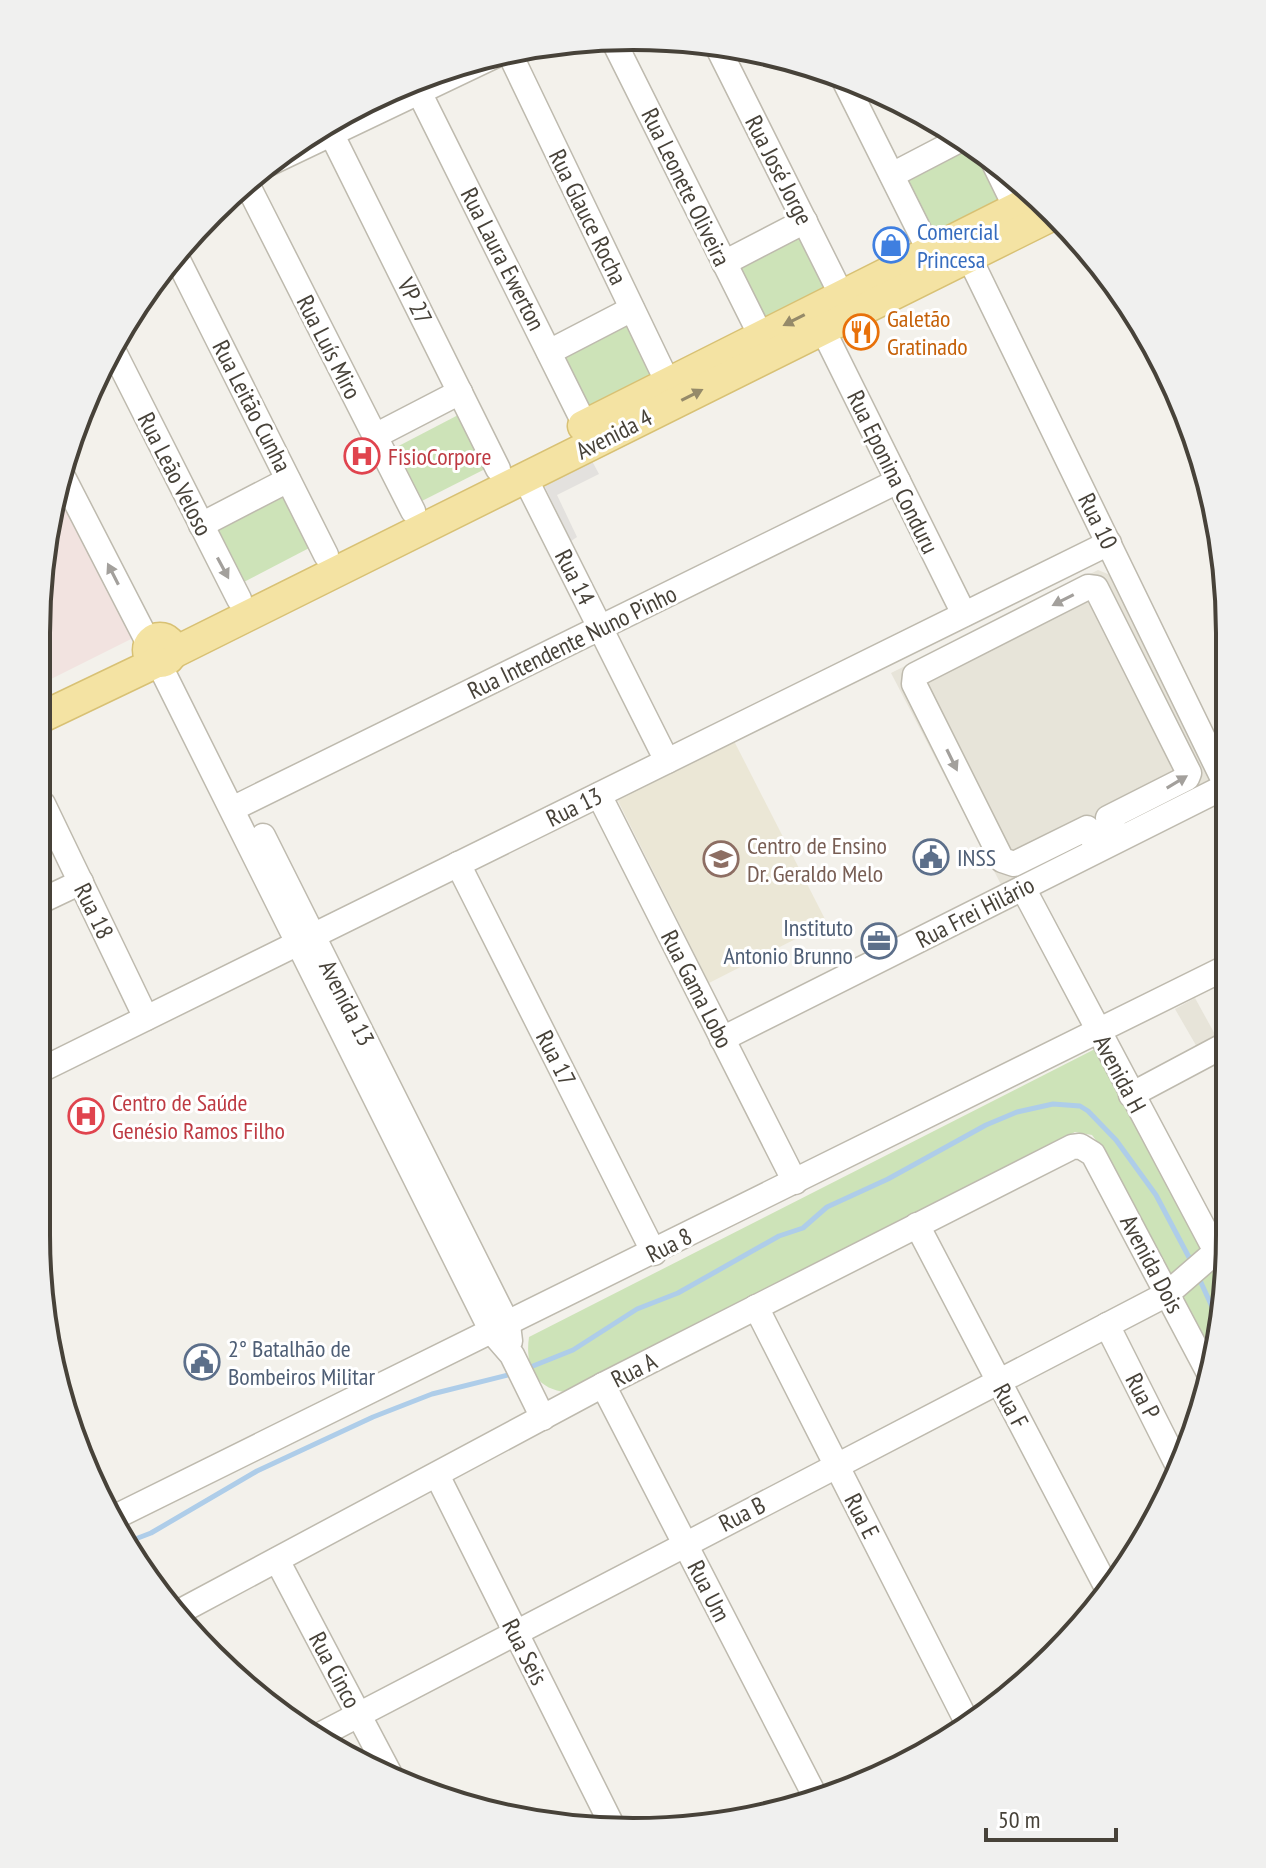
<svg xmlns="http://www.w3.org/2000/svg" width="1266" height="1868" viewBox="0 0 1266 1868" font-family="'PT Sans Narrow',sans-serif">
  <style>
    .residential { fill: #e7e4d9 }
    .education { fill: #ebe7d6 }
    .medical { fill: #f2e3e0 }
    .green { fill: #cde3b8 }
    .parking { fill: #e3e1de }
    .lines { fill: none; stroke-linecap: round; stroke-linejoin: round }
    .stream { stroke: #aecde9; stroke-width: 5 }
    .minor-casing { stroke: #bebaae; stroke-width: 27 }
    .major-casing { stroke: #d8c174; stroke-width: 33 }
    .minor { stroke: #fff; stroke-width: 24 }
    .major { stroke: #f4e3a3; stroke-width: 30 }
    .oneway { fill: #958a69 }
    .oneway2 { fill: #a3a09c }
    .labels { text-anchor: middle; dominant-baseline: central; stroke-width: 6; stroke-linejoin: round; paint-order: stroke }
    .street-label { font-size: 24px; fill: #474239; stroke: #fff }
    .shop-label { font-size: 24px; fill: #366cbe; stroke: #fff; text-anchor: start }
    .food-label { font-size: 24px; fill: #c56008; stroke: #fff; text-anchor: start }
    .health-label { font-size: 24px; fill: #be3a42; stroke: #fff; text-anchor: start }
    .education-label { font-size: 24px; fill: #785e54; stroke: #fff; text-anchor: start }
    .service-label { font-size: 24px; fill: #4e5e75; stroke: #fff; text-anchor: start }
    .rim { fill: none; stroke: #474239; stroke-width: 4 }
  </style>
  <rect width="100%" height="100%" fill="#f3f1eb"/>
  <!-- residential -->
  <g class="residential">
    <polygon points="1098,570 1115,577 1218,789 1007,896 891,673"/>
    <polygon points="1195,998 1217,1038 1197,1047 1175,1009"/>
  </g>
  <!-- education -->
  <polygon class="education" points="732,737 827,923 709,983 615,795"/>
  <!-- medical -->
  <polygon class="medical" points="57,490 135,637 45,682 47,517"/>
  <!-- green -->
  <g class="green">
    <polygon points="973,143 980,149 1008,204 933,240 902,177"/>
    <polygon points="806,226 832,283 758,322 732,266"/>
    <polygon points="630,315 661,379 586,416 555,352"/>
    <polygon points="462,413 491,466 416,504 389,451"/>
    <polygon points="284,487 313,546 238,585 208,526"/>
    <path d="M1095,1049L1220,1278L1219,1351L1215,1361L1098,1143L1092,1135L1075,1132L576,1392C540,1394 524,1371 529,1337Z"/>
  </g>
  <!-- parking -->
  <polygon class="parking" points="592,461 599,474 557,495 577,537 571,541 544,485"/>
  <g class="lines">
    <!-- stream -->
    <g class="stream">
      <polyline points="1198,1276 1219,1322"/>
      <polyline points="528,1368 573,1350 637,1309 678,1293 779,1236 803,1228 827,1207 888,1179 986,1125 1017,1112 1053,1104 1080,1106 1088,1111 1116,1140 1156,1195 1192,1263"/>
      <polyline points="125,1543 151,1533 257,1471 373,1417 432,1394 512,1374"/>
    </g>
    <defs>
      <g id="minor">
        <polyline points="612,38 761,336"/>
        <polyline points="716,44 842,296"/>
        <polyline points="508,50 668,383"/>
        <polyline points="842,76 930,252"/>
        <polyline points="420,94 585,425"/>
        <polyline points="331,133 498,469"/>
        <polyline points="992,159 1016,208"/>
        <polyline points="268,164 507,50"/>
        <polyline points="892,175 965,137"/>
        <polyline points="246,182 413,511"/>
        <polyline points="969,257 1226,785"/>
        <polyline points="177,258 326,555"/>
        <polyline points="724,263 805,221"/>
        <polyline points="823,330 964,614"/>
        <polyline points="112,348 239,599"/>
        <polyline points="549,352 632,309"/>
        <polyline points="375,436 460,392"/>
        <polyline points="62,475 149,644"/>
        <polyline points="525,478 667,761"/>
        <polyline points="201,525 288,480"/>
        <polyline points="158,662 492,1332 512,1355 543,1418"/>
        <polyline points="599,795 795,1182"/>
        <polyline points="43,804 146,1018"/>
        <polyline points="232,809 898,481"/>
        <polyline points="263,836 508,1325 510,1341"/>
        <polyline points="1095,843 1087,828 1014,864 1002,860 914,684 915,675 1088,587 1096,588 1189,773 1187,778 1108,818 1115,831"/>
        <polyline points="458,864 654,1253"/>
        <polyline points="1023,888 1220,1259"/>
        <polyline points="41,901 81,882"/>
        <polyline points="722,1039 1228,785"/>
        <polyline points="39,1071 1109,543"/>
        <polyline points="1131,1095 1223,1046"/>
        <polyline points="917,1225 1106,1586"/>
        <polyline points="756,1307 968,1724"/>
        <polyline points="1107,1325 1179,1468"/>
        <polyline points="603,1385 815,1796"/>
        <polyline points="437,1475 614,1829"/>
        <polyline points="113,1518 1225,968"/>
        <polyline points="277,1560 393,1780"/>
        <polyline points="179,1612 603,1385 1072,1147 1080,1146 1093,1154 1210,1375"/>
        <polyline points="318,1736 1167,1294 1220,1248"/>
      </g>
      <g id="major">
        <polyline points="583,426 1038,197"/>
        <circle cx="160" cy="650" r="12"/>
        <polyline points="171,654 1057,213"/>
        <polyline points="44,716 157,662"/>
      </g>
    </defs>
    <!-- minor casing -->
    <use href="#minor" class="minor-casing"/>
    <!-- major casing -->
    <use href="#major" class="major-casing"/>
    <!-- minor -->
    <use href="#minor" class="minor"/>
    <!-- major -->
    <use href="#major" class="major"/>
  </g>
  <!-- one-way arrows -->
  <defs><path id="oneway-solid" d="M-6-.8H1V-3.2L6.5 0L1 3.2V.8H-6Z" transform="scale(2)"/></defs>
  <g class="oneway">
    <use href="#oneway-solid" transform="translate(794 320) rotate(153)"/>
    <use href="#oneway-solid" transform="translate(692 395) rotate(-27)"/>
  </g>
  <g class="oneway2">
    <use href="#oneway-solid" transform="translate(223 568) rotate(62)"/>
    <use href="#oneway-solid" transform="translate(113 574) rotate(-117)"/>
    <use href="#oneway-solid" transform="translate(1063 600) rotate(153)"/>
    <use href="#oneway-solid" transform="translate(952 760) rotate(64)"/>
    <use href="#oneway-solid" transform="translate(1177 782) rotate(-31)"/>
  </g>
  <!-- icons -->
  <defs>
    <symbol id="shop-ring" viewBox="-11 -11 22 22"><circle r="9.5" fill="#fff" stroke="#3f7fe0" stroke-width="1.5"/><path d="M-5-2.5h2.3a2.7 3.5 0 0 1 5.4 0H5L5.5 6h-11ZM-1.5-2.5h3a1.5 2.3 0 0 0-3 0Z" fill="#3f7fe0"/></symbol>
    <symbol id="restaurant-ring" viewBox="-11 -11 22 22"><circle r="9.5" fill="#fff" stroke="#e8710a" stroke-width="1.5"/><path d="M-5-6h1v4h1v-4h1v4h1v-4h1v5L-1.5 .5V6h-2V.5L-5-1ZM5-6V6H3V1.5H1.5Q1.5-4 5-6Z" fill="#e8710a"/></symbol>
    <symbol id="hospital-ring" viewBox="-11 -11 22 22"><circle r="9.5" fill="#fff" stroke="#e0444e" stroke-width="1.5"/><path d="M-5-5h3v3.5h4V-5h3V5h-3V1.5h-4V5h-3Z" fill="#e0444e"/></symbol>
    <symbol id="civic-ring" viewBox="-11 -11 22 22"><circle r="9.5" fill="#fff" stroke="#5c6f8a" stroke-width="1.5"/><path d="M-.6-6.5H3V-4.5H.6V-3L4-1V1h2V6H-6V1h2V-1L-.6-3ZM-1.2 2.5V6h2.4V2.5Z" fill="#5c6f8a"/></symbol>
    <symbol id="school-ring" viewBox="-11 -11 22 22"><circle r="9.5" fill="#fff" stroke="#8d6e63" stroke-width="1.5"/><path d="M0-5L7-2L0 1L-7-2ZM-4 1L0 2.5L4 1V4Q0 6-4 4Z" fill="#8d6e63"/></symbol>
    <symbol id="office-ring" viewBox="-11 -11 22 22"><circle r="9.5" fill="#fff" stroke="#5c6f8a" stroke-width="1.5"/><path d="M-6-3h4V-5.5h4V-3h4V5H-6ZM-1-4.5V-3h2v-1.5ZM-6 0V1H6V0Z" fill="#5c6f8a"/></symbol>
  </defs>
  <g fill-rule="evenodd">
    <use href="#shop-ring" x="871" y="225" width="40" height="40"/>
    <use href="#restaurant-ring" x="841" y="312" width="40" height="40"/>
    <use href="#hospital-ring" x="342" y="436" width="40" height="40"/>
    <use href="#civic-ring" x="911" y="837" width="40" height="40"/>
    <use href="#school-ring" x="701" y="839" width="40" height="40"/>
    <use href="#office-ring" x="859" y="921" width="40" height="40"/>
    <use href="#hospital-ring" x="66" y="1096" width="40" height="40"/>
    <use href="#civic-ring" x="182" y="1342" width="40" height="40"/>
  </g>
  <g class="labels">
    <!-- street labels -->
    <g class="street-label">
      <text transform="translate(779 170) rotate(63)">Rua José Jorge</text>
      <text transform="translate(686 187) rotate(64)">Rua Leonete Oliveira</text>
      <text transform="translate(588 217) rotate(64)">Rua Glauce Rocha</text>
      <text transform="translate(503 259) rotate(63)">Rua Laura Ewerton</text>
      <text transform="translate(415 301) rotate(64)">VP 27</text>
      <text transform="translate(329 347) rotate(63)">Rua Luís Miro</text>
      <text transform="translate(252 406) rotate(63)">Rua Leitão Cunha</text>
      <text transform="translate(614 434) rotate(-27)">Avenida 4</text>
      <text transform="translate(893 472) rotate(64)">Rua Eponina Conduru</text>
      <text transform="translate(175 474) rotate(63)">Rua Leão Veloso</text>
      <text transform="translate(1098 521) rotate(64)">Rua 10</text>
      <text transform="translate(575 577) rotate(63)">Rua 14</text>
      <text transform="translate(572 642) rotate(-26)">Rua Intendente Nuno Pinho</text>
      <text transform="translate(574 807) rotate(-26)">Rua 13</text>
      <text transform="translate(94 911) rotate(64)">Rua 18</text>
      <text transform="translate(975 912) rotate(-27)">Rua Frei Hilário</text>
      <text transform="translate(697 989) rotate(63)">Rua Gama Lobo</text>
      <text transform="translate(347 1003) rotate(63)">Avenida 13</text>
      <text transform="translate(556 1058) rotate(63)">Rua 17</text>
      <text transform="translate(1120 1074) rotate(62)">Avenida H</text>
      <text transform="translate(669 1245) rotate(-27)">Rua 8</text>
      <text transform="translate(1152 1264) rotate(62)">Avenida Dois</text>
      <text transform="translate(634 1370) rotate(-27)">Rua A</text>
      <text transform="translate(1143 1396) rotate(63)">Rua P</text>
      <text transform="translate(1011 1406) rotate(62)">Rua F</text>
      <text transform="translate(742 1514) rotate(-27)">Rua B</text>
      <text transform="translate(862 1516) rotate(63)">Rua E</text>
      <text transform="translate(709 1591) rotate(63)">Rua Um</text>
      <text transform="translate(525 1652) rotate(63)">Rua Seis</text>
      <text transform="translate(335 1670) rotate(62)">Rua Cinco</text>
    </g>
    <!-- shop labels -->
    <g class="shop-label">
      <text x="917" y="231">Comercial<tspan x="917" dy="28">Princesa</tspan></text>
    </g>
    <!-- food labels -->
    <g class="food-label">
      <text x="887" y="318">Galetão<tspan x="887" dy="28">Gratinado</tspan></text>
    </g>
    <!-- health labels -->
    <g class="health-label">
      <text x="388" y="456">FisioCorpore</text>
      <text x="112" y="1102">Centro de Saúde<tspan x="112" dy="28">Genésio Ramos Filho</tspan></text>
    </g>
    <!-- education labels -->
    <g class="education-label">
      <text x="747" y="845">Centro de Ensino<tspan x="747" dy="28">Dr. Geraldo Melo</tspan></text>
    </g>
    <!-- service labels -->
    <g class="service-label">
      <text x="957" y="857">INSS</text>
      <text x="853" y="927" text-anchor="end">Instituto<tspan x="853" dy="28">Antonio Brunno</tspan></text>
      <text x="228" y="1348">2° Batalhão de<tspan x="228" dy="28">Bombeiros Militar</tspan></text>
    </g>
  </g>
  <!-- crop -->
  <path d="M0 0H1266V1868H0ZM633 50H633A583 583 0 0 1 1216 633V1235A583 583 0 0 1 633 1818H633A583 583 0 0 1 50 1235V633A583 583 0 0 1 633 50Z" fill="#f0f0ef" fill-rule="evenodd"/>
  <path class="rim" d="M633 50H633A583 583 0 0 1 1216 633V1235A583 583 0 0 1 633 1818H633A583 583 0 0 1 50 1235V633A583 583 0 0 1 633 50Z"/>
  <!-- scale -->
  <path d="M986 1828v12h130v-12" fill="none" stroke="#474239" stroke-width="4"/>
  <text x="998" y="1828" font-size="24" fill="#474239" stroke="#ffffff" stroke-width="6" paint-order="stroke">50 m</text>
</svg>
